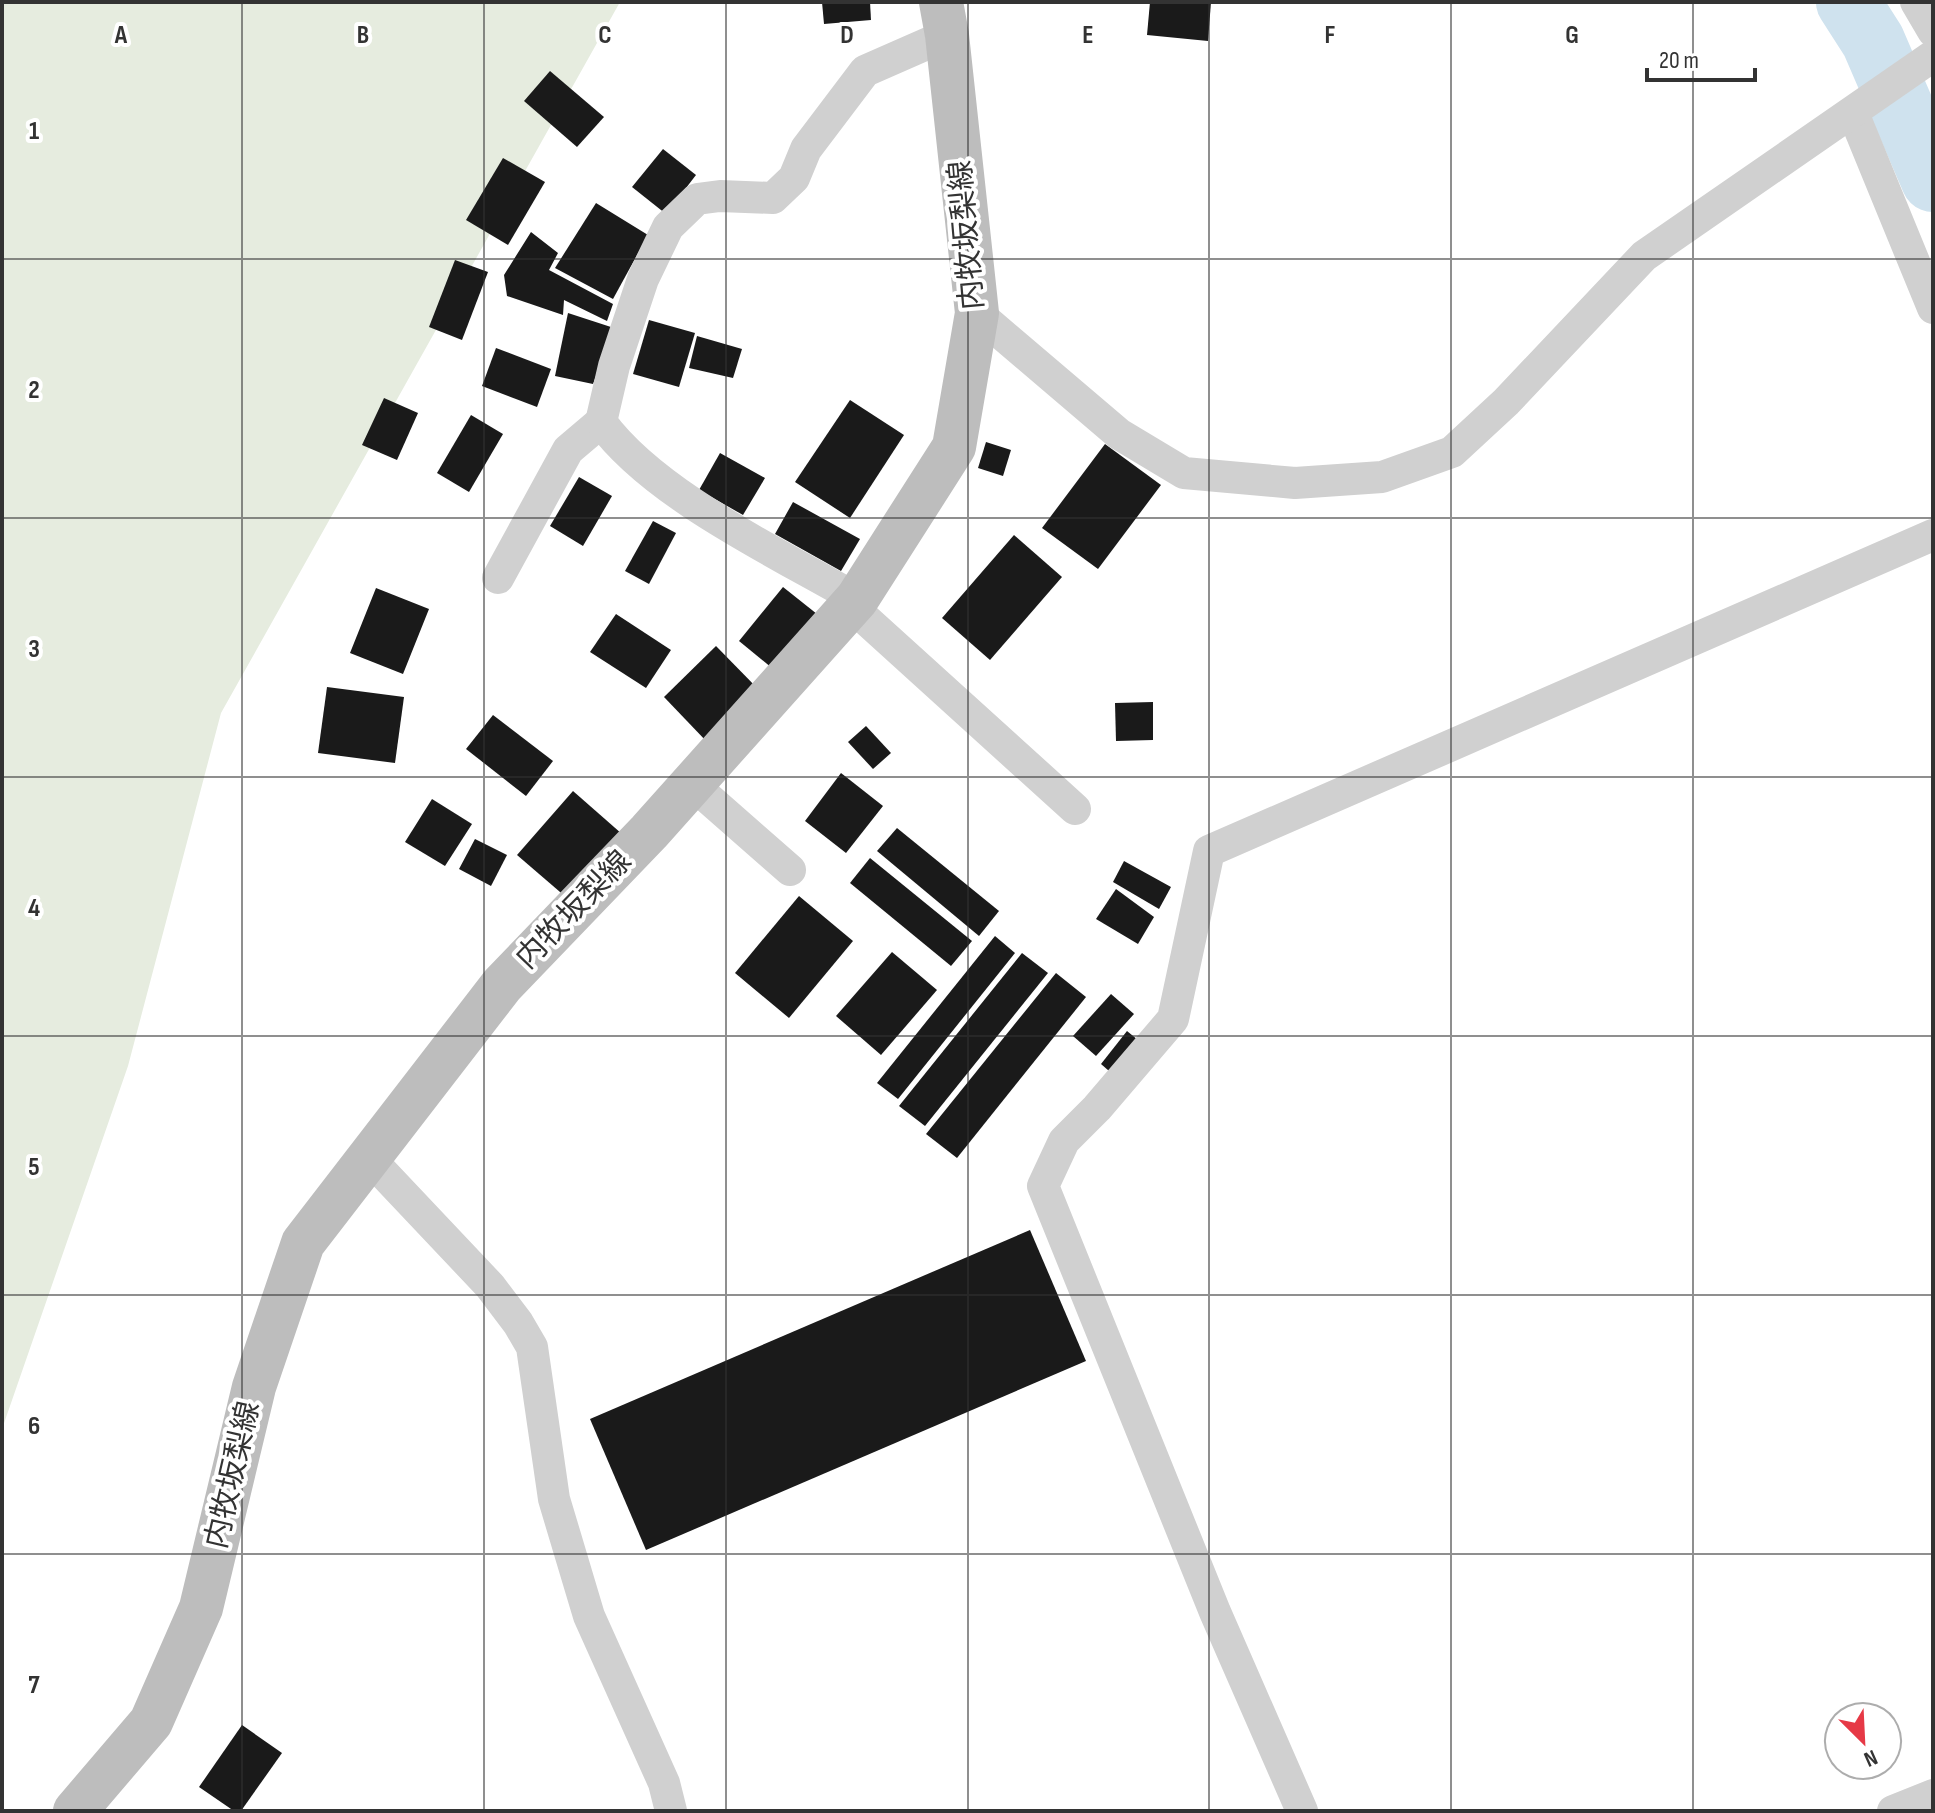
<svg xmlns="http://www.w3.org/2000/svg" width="1935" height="1813" viewBox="0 0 1935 1813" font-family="'Sofia Sans Condensed','Noto Sans JP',sans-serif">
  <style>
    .green { fill: #e6ecdf }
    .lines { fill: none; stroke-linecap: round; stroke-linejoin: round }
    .river { stroke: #cfe2ee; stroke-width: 64 }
    .building { fill: #1a1a1a }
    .street { stroke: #d0d0d0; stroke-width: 32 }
    .secondary { stroke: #bdbdbd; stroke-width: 44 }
    .grid { fill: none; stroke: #333; stroke-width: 2; stroke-opacity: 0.55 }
    .labels { text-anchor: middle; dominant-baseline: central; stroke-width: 8; stroke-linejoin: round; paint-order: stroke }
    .street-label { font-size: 30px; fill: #333; stroke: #fff }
    .grid-label { font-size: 26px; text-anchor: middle; font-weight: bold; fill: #333; stroke: #fff; stroke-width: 8; stroke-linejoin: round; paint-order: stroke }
  </style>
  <rect width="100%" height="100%" fill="#fff"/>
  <!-- green -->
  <polygon class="green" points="2,2 620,2 221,713 128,1066 2,1429"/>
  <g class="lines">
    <!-- river -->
    <polyline class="river" points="1848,2 1873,41 1933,180"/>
  </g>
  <!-- building -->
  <g class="building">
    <polygon points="822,2 870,2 871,20 824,24"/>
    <polygon points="1150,2 1211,2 1208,41 1147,35"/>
    <polygon points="550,71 604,117 577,147 524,101"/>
    <polygon points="663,149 696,175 666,214 632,187"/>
    <polygon points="503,158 545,182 508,245 466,220"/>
    <polygon points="596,203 648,235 613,299 555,268"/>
    <polygon points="531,232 558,253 549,270 613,304 607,321 564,300 563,315 507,296 504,275"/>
    <polygon points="455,260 488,272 462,340 429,327"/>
    <polygon points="568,313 614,328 593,384 555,376"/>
    <polygon points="649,320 695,333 679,387 633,374"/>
    <polygon points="697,336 742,349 733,378 689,368"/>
    <polygon points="496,348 551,369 537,407 482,386"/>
    <polygon points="384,398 418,413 397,460 362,445"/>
    <polygon points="850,400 904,435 850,518 795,482"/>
    <polygon points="471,415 503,434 469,492 437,473"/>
    <polygon points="986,442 1011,450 1003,476 978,468"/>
    <polygon points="1105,444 1161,485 1098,569 1042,528"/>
    <polygon points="720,453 765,478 743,515 699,490"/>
    <polygon points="579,477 612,496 583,546 550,526"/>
    <polygon points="793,502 860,539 841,571 775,534"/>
    <polygon points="653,521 676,533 649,584 625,571"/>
    <polygon points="1014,535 1062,577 990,660 942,618"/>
    <polygon points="783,587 822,618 778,673 739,641"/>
    <polygon points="376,588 429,609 403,674 350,653"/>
    <polygon points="616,614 671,650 646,688 590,652"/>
    <polygon points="716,646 761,692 708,743 664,697"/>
    <polygon points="327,687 404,697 395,763 318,753"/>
    <polygon points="1153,702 1153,740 1116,741 1115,703"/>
    <polygon points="493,715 553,761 526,796 466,749"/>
    <polygon points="866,726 891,753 873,769 848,742"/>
    <polygon points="841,773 883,806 846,853 805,821"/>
    <polygon points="573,791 622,834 567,898 517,855"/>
    <polygon points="432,799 472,824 445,866 405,842"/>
    <polygon points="897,828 999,911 979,936 877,851"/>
    <polygon points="475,839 507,855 491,886 459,869"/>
    <polygon points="870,858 972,941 951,966 850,883"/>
    <polygon points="1124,861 1171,887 1159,909 1113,882"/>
    <polygon points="1116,889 1154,917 1138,944 1096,919"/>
    <polygon points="799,896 853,941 789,1018 735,973"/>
    <polygon points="995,936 1015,953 898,1099 877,1083"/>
    <polygon points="892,952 937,990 881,1055 836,1016"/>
    <polygon points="1022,953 1048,973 925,1126 899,1106"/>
    <polygon points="1056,973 1086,997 957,1158 926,1134"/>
    <polygon points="1111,994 1134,1014 1096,1056 1073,1036"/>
    <polygon points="1127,1031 1144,1045 1117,1078 1101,1064"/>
    <polygon points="1030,1230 1086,1361 646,1550 590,1419"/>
    <polygon points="242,1725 282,1753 241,1811 234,1811 199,1787"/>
  </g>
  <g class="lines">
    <!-- street -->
    <g class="street">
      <polyline points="1916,2 1933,31"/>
      <polyline points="1853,113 1933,308"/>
      <polyline points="977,313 1119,434 1184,473 1295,483 1382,477 1452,452 1506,402 1644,256 1933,56"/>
      <polyline points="498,578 568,450 601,422"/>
      <path d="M857,599C778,553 654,495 601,422L614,366L643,279L668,227L697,199L720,196L773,198L794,178L806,149L865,71L947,35"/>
      <polyline points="851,606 1075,809"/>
      <polyline points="692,784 790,870"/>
      <polyline points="370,1159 490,1286 518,1323 532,1347 554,1499 589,1616 664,1783 671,1811"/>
      <polyline points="1302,1811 1215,1612 1043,1186 1064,1141 1097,1108 1173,1019 1209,851 1933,535"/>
      <polyline points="1893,1811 1933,1795"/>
    </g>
    <!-- secondary -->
    <polyline class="secondary" points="75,1811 151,1722 201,1608 254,1387 303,1243 502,985 649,832 857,599 954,447 977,313 947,35 941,2"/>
  </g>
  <!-- grid -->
  <path class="grid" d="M242,2V1811M484,2V1811M726,2V1811M968,2V1811M1209,2V1811M1451,2V1811M1693,2V1811M2,259H1933M2,518H1933M2,777H1933M2,1036H1933M2,1295H1933M2,1554H1933"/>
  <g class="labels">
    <!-- street labels -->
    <g class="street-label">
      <text transform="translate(967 235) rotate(-95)">内牧坂梨線</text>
      <text transform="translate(574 910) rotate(-46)">内牧坂梨線</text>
      <text transform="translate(233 1475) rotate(-77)">内牧坂梨線</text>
    </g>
  </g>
  <g class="grid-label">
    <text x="121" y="43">A</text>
    <text x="363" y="43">B</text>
    <text x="605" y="43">C</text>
    <text x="847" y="43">D</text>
    <text x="1088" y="43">E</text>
    <text x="1330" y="43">F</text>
    <text x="1572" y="43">G</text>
    <text x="34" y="139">1</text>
    <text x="34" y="398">2</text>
    <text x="34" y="657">3</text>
    <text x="34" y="916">4</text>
    <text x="34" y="1175">5</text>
    <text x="34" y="1434">6</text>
    <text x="34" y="1693">7</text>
  </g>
  <!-- border -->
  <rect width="1935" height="1813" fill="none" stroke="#333333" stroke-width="8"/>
  <!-- north arrow -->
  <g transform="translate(1863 1741) rotate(156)"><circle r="38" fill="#ffffff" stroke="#adadad" stroke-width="2"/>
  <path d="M0-6L14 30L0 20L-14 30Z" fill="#e63946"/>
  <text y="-12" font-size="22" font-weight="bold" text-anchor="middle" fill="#333333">N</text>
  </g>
  <!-- scale -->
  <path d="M1647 68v12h108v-12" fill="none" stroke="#333333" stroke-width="4"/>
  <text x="1659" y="68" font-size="24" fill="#333333" stroke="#ffffff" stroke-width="6" paint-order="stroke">20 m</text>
</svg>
